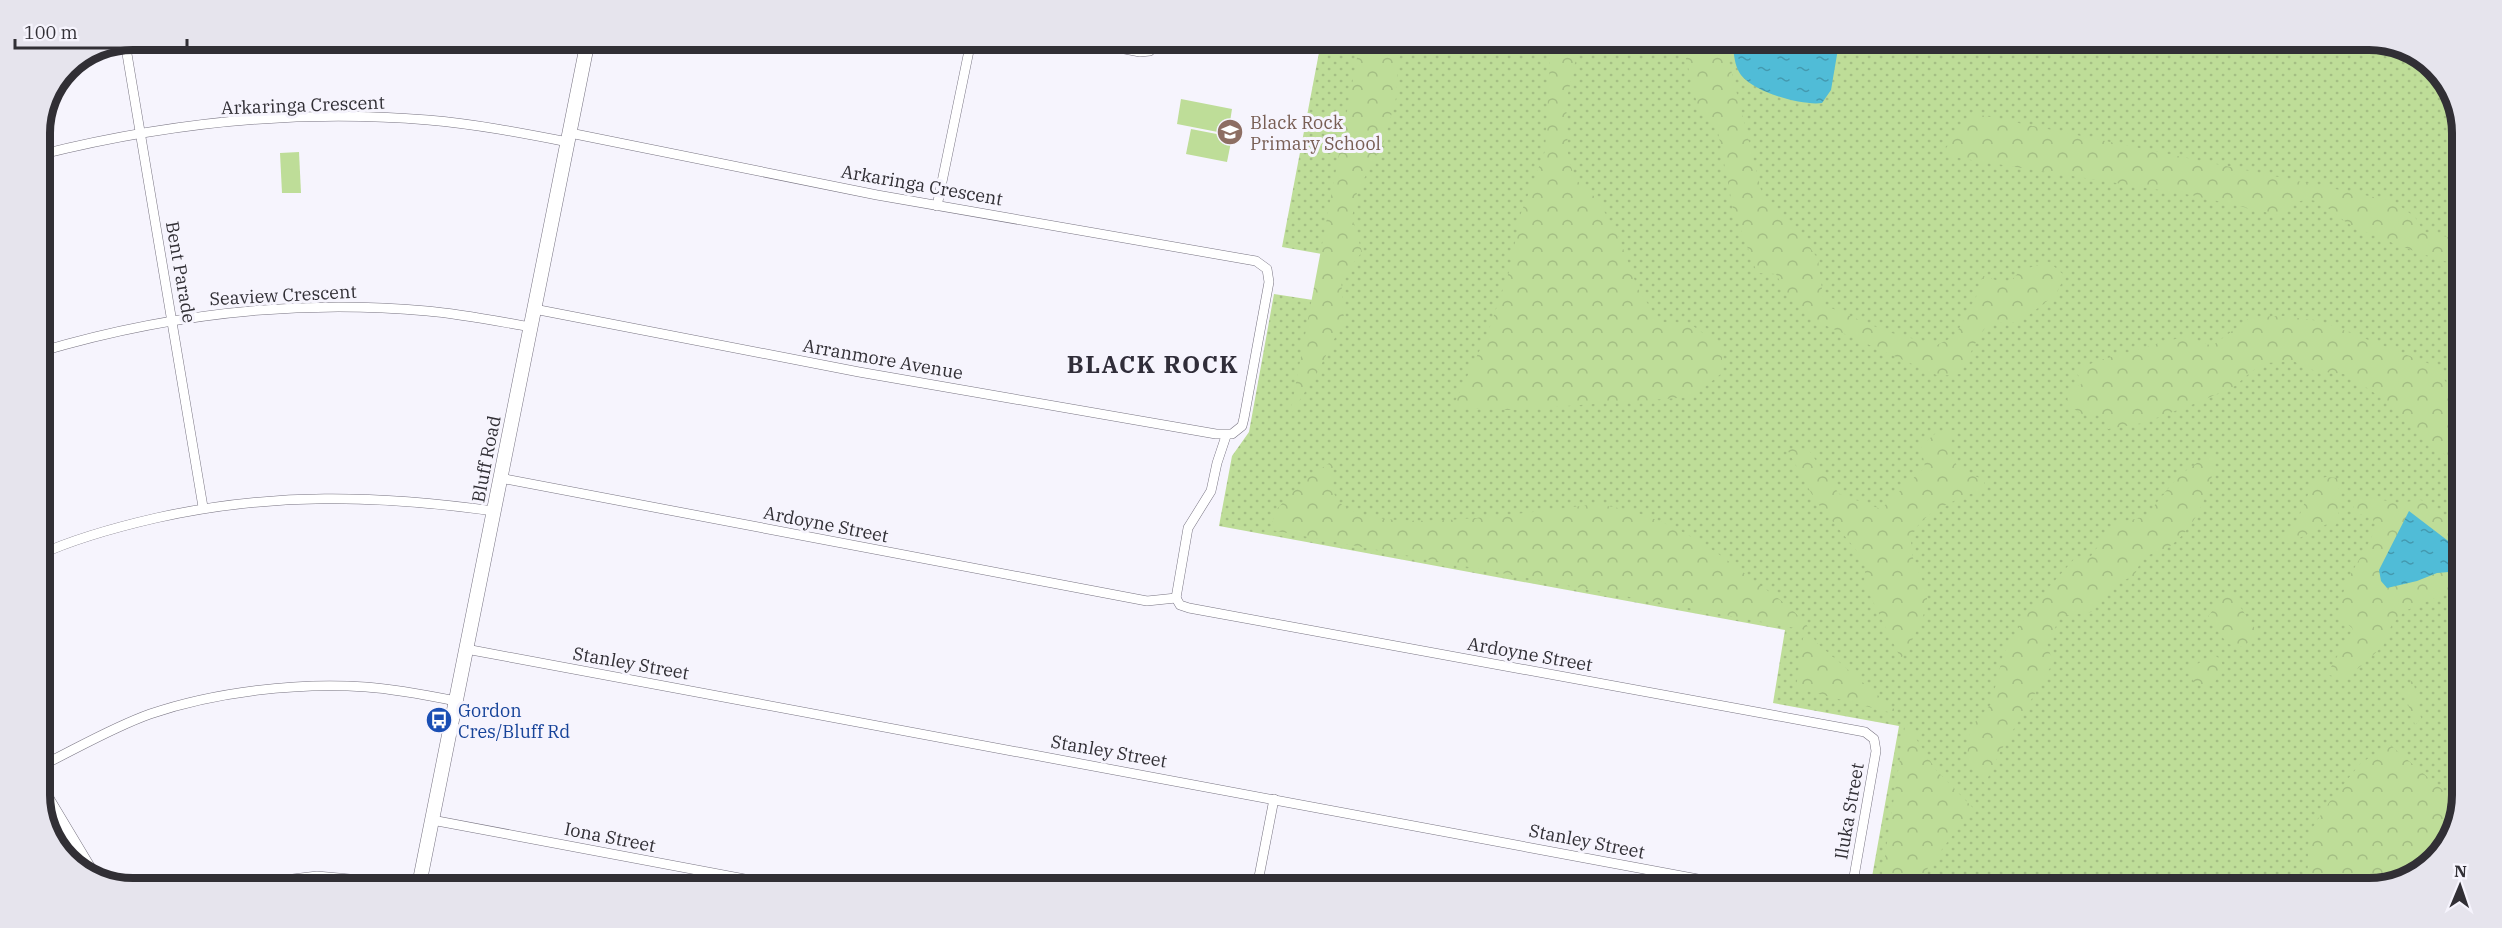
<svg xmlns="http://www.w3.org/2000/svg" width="2502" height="928" viewBox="0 0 2502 928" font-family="'IBM Plex Serif',serif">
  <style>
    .grass { fill: url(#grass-dots) }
    .forest { fill: url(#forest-crowns) }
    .pitch { fill: #bedd98 }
    .water { fill: url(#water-ripples) }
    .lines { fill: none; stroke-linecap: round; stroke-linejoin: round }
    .minor-casing { stroke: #777381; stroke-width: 10 }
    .secondary-casing { stroke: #777381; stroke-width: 15 }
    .primary-casing { stroke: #777381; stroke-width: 16 }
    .minor { stroke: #fff; stroke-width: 9 }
    .secondary { stroke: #fff; stroke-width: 14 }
    .primary { stroke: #fff; stroke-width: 15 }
    .labels { text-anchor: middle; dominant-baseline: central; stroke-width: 6; stroke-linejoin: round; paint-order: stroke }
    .street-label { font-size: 18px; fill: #312f35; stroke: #f6f4fd }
    .education-label { font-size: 18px; fill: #785e54; stroke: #f6f4fd; text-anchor: start }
    .transit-label { font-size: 18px; fill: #164399; stroke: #f6f4fd; text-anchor: start }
    .district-label { font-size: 24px; font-weight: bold; letter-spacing: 1.5px; fill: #302d39; stroke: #f6f4fd }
    .rim { fill: none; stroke: #312f35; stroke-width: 8 }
  </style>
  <defs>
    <pattern id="grass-dots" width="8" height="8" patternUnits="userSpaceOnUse" patternTransform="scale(1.5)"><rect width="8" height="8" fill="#bedd98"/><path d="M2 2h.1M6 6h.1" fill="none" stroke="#a4be84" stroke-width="1.8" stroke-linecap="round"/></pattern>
    <pattern id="forest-crowns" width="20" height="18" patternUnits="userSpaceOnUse" patternTransform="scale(1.5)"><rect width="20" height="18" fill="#bedd98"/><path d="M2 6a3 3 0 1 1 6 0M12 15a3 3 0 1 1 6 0" fill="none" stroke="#a4be84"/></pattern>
    <pattern id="water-ripples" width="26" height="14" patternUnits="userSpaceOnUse" patternTransform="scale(1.5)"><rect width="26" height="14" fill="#50bcd7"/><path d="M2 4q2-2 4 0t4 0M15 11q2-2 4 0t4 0" fill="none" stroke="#4399af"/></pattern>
  </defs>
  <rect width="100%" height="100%" fill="#f6f4fd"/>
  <!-- grass -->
  <polygon class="grass" points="1321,42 2399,44 2443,75 2463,126 2458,825 2426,870 2370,889 1870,888 1899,726 1773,703 1785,630 1219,526 1232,456 1249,432 1274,294 1313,300 1322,254 1282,247"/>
  <!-- forest -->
  <g class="forest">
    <polygon points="1360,42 1407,42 1399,58 1396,98 1384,141 1357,192 1352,218 1362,252 1341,279 1344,320 1316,375 1290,415"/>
    <polygon points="1551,42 1580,42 1566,102 1568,154 1574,178 1597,199 1618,235 1638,289 1660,322 1689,323 1722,347 1722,373 1692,397 1511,410 1452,408 1487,335 1509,272 1521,213 1545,151"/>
    <polygon points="1682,42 1724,42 1762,194 1797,229 1818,259 1824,305 1888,332 1937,345 1955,336 1978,293 1983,276 2008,284 2021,270 2049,262 2065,276 2056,294 2020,322 1989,323 1979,336 1960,374 1939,376 1811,319 1786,293 1776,274 1757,273 1733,208 1718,132 1698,108"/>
    <path d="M1971,113L2393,201L2415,217L2424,232L2462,240V265C2450,266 2362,232 2349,224C2339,218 2322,200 2310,200C2297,199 2288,208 2278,215L2191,195L1953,157L1946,148Z"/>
    <polygon points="2283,316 2320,321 2435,366 2461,404 2461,467 2425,439 2392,405 2367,388 2344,374 2315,371 2293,361 2267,363 2252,371 2235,386 2199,402 2143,423 2108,429 2101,412 2082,414 2066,404 2070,389 2082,384 2076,370 2097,361 2186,336 2212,346 2251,317"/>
    <path d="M1954,430L1949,452L1959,469L1984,480V488C1953,503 1898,516 1914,561C1918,573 1928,587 1927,600C1925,620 1910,642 1901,659L1864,583L1866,562L1815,500L1787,449H1808L1839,494L1881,509L1925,467L1921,446L1936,433Z"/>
    <path d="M2217,455C2210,488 2199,525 2170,546C2162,551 2151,554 2143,557L2134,576L2113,585L2091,612L2061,616L2047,644L2053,663L2000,752L1985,784L1967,757L1970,728L1991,704L2003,655L2031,607L2076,557L2091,556L2115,523L2146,517C2166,491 2184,463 2217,455Z"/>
    <path d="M1334,460C1332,473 1329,492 1340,503C1374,535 1503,515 1550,510C1566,509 1584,504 1600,505C1660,512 1711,546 1757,583C1778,598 1796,610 1811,631L1271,530L1275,511L1304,480Z"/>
    <path d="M2326,477L2337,478C2341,496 2340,507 2336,525L2329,523L2288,544L2281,534L2295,526L2314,480Z"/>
    <path d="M2361,496L2398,503L2421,500L2437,508L2460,529V587L2405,611L2392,624L2383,646L2353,673L2340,679L2327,674L2353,629L2339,616C2342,576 2362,562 2376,527L2371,514H2355L2353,502Z"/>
    <polygon points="2231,593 2257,632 2244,647 2228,644 2207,618 2223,596"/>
    <polygon points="1811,635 1818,644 1901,715 1936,770 1973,808 1913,888 1880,888 1905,726 1896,714 1796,688 1803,638"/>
    <polygon points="2213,654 2220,659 2224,668 2212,686 2195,684 2188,670"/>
    <polygon points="2413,680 2421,718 2415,725 2403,689"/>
    <polygon points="2389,744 2458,803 2458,825 2426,870 2370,889 2307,889 2309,833 2330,801 2360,764"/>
  </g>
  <!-- pitch -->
  <g class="pitch">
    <polygon points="1181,99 1232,109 1228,134 1177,124"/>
    <polygon points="1191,129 1232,137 1227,162 1186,154"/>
    <polygon points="299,152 301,193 282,193 280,153"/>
  </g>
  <!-- water -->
  <g class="water">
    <path d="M1732,42L1839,43L1831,90L1822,103C1801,106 1747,91 1738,70C1734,62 1734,51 1732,42Z"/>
    <polygon points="2409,511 2460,550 2460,571 2437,573 2417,581 2387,588 2381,581 2379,570"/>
  </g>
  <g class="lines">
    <defs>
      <g id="minor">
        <polyline points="1084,41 1140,52 1150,51 1157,41"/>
        <polyline points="125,42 203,507"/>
        <path d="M39,155C166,123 298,109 428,120C475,124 522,133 568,142"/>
        <polyline points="937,206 971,41"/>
        <polyline points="534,309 859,372 1216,434 1232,434 1242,426 1244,418 1269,282 1267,269 1256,261 877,195 570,133"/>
        <path d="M39,352C166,314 295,299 427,311C462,314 496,321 531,327"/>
        <polyline points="500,478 1147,601 1176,598"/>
        <path d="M39,555C76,538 117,527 156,518C272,492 377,495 494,511"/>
        <polyline points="1176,598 1180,605 1189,608 1865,732 1874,739 1876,751 1852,888"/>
        <polyline points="1176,598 1188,528 1211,491 1217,463 1226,436"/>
        <polyline points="466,649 1746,888"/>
        <path d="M39,767C76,749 111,728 150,714C214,692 298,682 366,687C396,689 426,695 456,701"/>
        <polyline points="432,820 782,886"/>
        <polyline points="252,884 317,876 415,885"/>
        <polyline points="1257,887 1274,799"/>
      </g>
      <polyline id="secondary" points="419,885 588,40"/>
      <polyline id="primary" points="39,787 93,877"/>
    </defs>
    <!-- minor casing -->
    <use href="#minor" class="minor-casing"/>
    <!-- secondary casing -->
    <use href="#secondary" class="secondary-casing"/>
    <!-- primary casing -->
    <use href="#primary" class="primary-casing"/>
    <!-- minor -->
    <use href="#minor" class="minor"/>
    <!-- secondary -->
    <use href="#secondary" class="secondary"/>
    <!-- primary -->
    <use href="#primary" class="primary"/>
  </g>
  <!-- icons -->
  <defs>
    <symbol id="school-disc" viewBox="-11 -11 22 22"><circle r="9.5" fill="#8d6e63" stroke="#f6f4fd"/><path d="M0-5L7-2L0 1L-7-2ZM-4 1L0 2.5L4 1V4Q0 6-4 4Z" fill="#fff"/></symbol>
    <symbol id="bus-disc" viewBox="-11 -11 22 22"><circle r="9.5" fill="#1a4fb4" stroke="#f6f4fd"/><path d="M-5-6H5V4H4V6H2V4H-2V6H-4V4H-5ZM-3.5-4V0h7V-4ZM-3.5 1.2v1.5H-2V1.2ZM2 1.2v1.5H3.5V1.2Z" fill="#fff"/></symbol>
  </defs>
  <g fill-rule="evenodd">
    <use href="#school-disc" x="1215" y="117" width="30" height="30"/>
    <use href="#bus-disc" x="424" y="705" width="30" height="30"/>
  </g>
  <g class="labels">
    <!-- street labels -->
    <g class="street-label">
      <text transform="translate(303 105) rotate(-2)">Arkaringa Crescent</text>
      <text transform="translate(922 185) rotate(10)">Arkaringa Crescent</text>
      <text transform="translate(181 272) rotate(80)">Bent Parade</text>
      <text transform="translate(283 295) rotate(-3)">Seaview Crescent</text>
      <text transform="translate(883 359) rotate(10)">Arranmore Avenue</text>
      <text transform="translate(486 459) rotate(-79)">Bluff Road</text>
      <text transform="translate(826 524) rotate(11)">Ardoyne Street</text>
      <text transform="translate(1530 654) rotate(10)">Ardoyne Street</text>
      <text transform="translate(631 663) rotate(10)">Stanley Street</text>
      <text transform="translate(1109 751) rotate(10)">Stanley Street</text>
      <text transform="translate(1849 811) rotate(-80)">Iluka Street</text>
      <text transform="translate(610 837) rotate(11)">Iona Street</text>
      <text transform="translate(1587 841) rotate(11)">Stanley Street</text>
    </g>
    <!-- education labels -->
    <g class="education-label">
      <text x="1250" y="122">Black Rock<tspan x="1250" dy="21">Primary School</tspan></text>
    </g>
    <!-- transit labels -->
    <g class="transit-label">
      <text x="458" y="710">Gordon<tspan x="458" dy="21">Cres/Bluff Rd</tspan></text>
    </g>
    <!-- district labels -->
    <g class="district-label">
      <text x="1153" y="364">BLACK ROCK</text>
    </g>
  </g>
  <!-- crop -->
  <path d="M0 0H2502V928H0ZM133 50H2369A83 83 0 0 1 2452 133V795A83 83 0 0 1 2369 878H133A83 83 0 0 1 50 795V133A83 83 0 0 1 133 50Z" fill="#e6e4ed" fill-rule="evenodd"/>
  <path class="rim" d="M133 50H2369A83 83 0 0 1 2452 133V795A83 83 0 0 1 2369 878H133A83 83 0 0 1 50 795V133A83 83 0 0 1 133 50Z"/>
  <!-- north arrow -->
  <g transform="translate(2460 886) rotate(2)" stroke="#f6f4fd" stroke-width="4.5" paint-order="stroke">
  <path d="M0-4.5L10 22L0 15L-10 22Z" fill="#312f35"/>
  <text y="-9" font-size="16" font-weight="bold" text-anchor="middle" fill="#312f35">N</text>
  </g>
  <!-- scale -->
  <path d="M15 39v9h172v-9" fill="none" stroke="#312f35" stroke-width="3"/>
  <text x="24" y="39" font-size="18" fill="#312f35" stroke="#f6f4fd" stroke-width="4.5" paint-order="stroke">100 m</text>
</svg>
